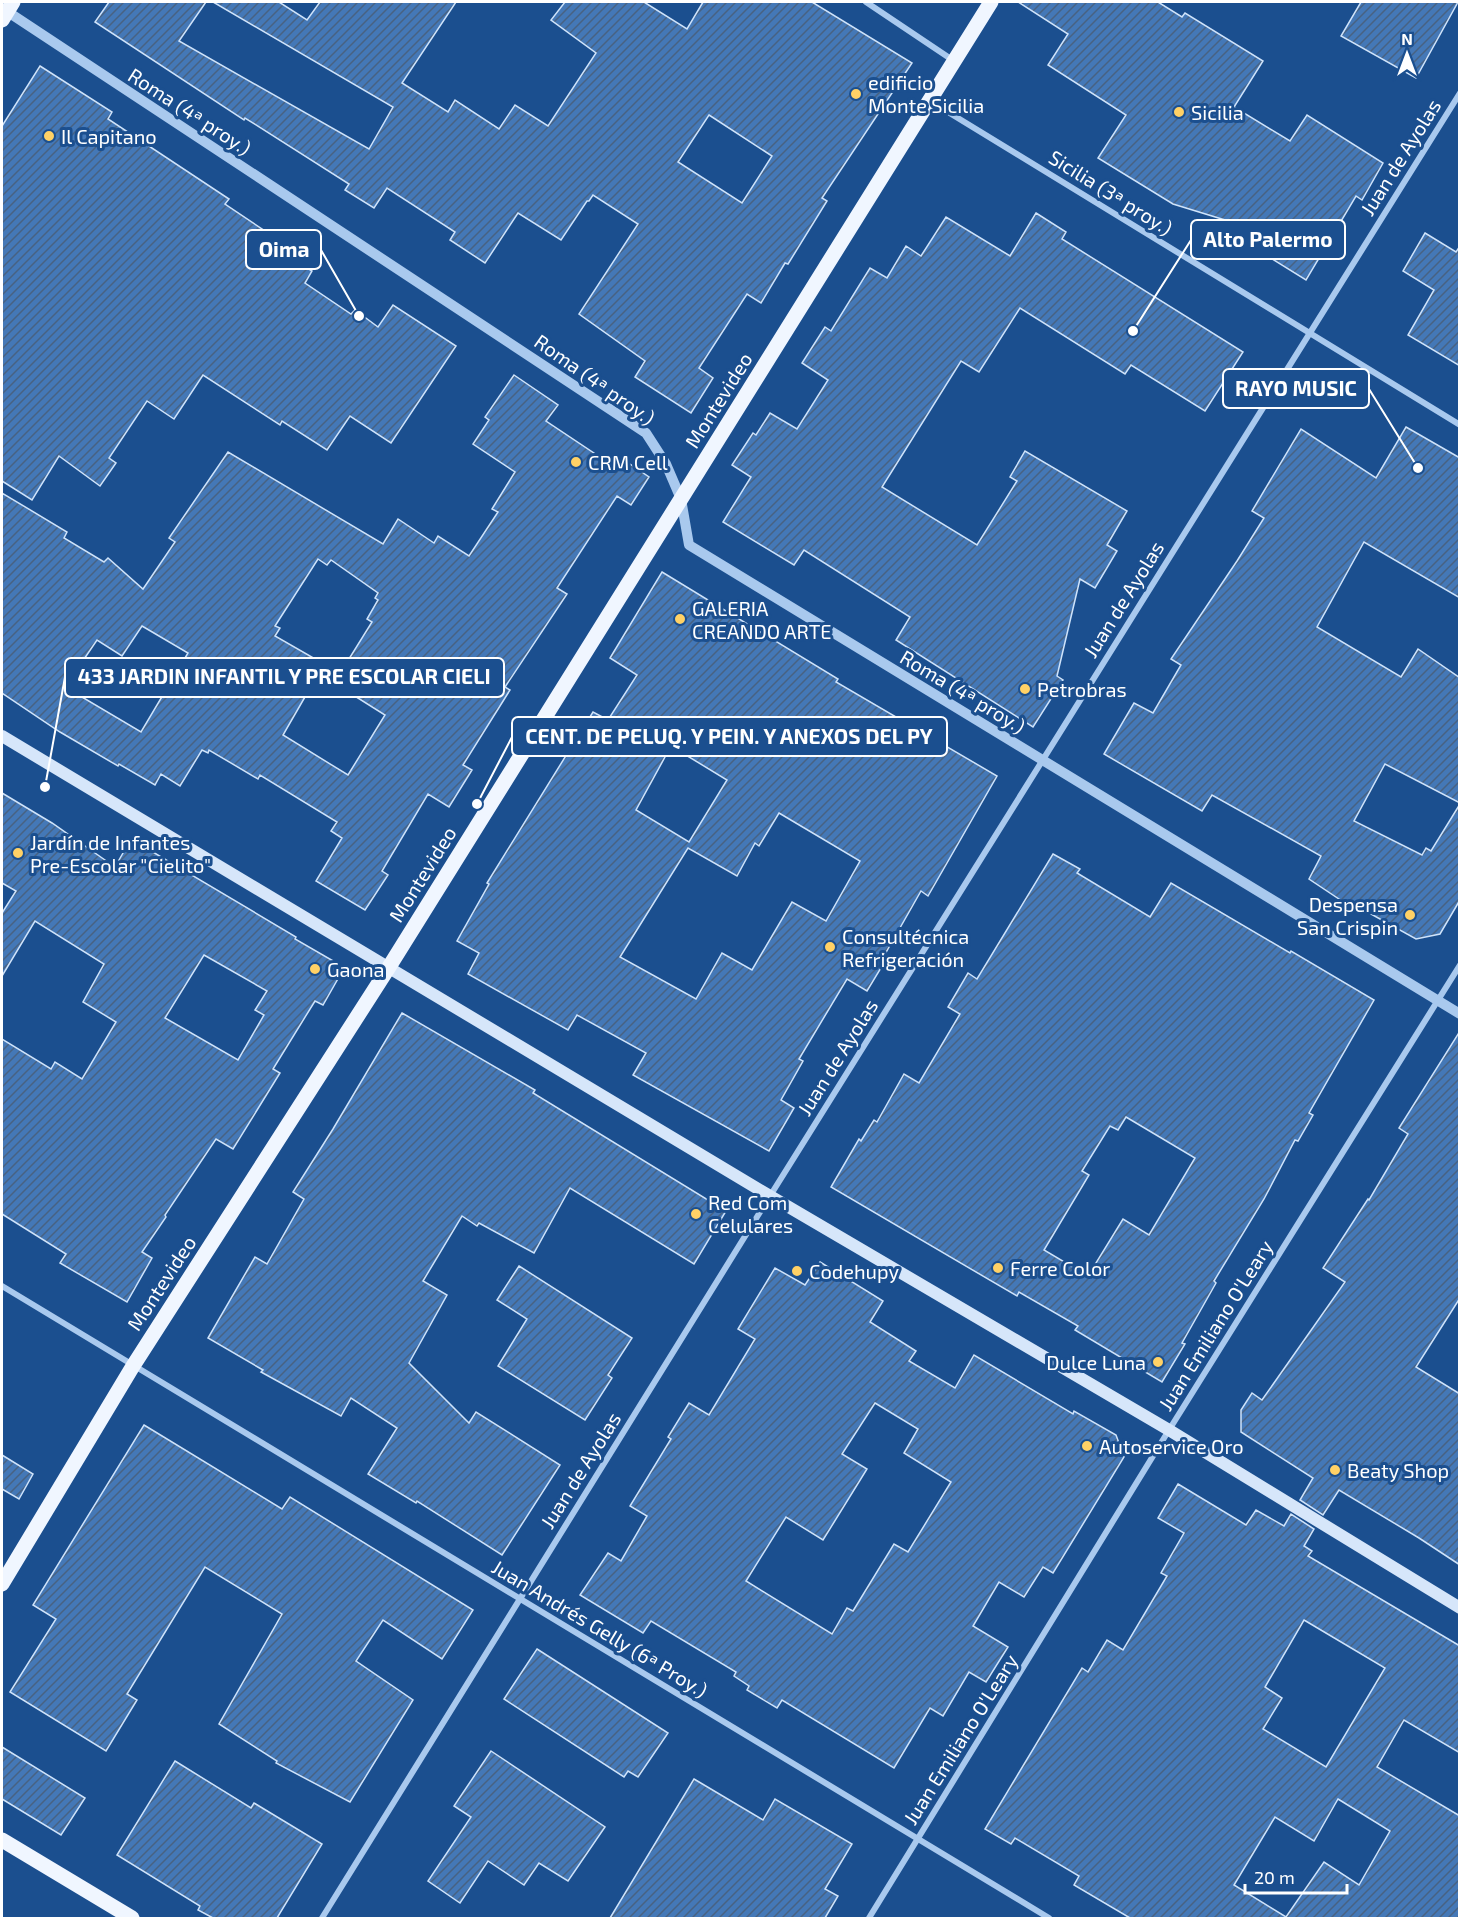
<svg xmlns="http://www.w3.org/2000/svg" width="1461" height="1920" viewBox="0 0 1461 1920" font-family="'Exo 2',sans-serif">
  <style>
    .building { fill: url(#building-hatch); stroke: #cfe3fa; stroke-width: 1.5; fill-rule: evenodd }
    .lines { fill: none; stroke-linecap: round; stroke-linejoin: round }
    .minor { stroke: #a9c9ee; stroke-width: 6 }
    .tertiary { stroke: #a9c9ee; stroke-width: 10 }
    .secondary { stroke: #d6e6fa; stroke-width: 12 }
    .primary { stroke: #f0f6ff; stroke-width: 15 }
    .poi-dot { fill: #ffd166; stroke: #1b4f8f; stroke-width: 2 }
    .labels { text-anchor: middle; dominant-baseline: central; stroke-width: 6; stroke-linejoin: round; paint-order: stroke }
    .poi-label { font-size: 20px; fill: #fff; stroke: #1b4f8f; text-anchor: start }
    .street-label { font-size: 20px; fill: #fff; stroke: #1b4f8f }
    .leader { fill: none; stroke: #fff; stroke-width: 2 }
    .callout-dot { fill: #fff; stroke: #1b4f8f; stroke-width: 2 }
    .callout { fill: #1b4f8f; stroke: #fff; stroke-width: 2 }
    .callout-label { font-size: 21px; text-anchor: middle; font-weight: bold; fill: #fff }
  </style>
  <defs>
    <pattern id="building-hatch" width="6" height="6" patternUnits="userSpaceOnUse" patternTransform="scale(1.5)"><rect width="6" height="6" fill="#4478b7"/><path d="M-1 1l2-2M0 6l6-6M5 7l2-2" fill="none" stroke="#486282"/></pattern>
  </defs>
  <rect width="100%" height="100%" fill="#1b4f8f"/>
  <!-- building -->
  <g class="building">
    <path d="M109,2H206L179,41L369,149L393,107L213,2H279L307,20L320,2H456L402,83L448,112L455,100L499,129L515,105L548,126L596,53L551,20L565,2H644L687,29L703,2H812L912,63L822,198L827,201L788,264L785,263L761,303L747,294L699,368L713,378L691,413L635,377L645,361L579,314L638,224L593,195L589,201H587L561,240L518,213L485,263L450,240L455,232L387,188L374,208L345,190L349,184L245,118L244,120L95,22ZM709,115L772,156L742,203L678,162Z"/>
    <polygon points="1018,2 1158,2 1182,17 1185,13 1263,61 1234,107 1290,141 1307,115 1383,163 1362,200 1356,196 1306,280 1232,234 1238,224 1173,204 1098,158 1126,115 1048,65 1068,34"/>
    <polygon points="1361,2 1458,2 1416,78 1341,36"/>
    <polygon points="40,66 112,112 108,119 229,199 225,204 274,237 270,244 312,271 305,283 351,314 355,310 378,327 393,305 456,346 391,443 350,416 327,450 282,421 280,425 203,375 174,419 147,401 109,458 116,463 100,486 59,456 32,500 2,481 2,126"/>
    <polygon points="1036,213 1066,232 1062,239 1243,352 1205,411 1131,365 1125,374 1020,308 979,372 961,361 882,487 977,545 1017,481 1010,477 1025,451 1127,511 1107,545 1117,551 1095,588 1080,579 1057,676 1063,680 1033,727 896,640 910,617 804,550 794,565 723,522 751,477 732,465 753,433 756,435 770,413 797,429 828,380 802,363 825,327 831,331 870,268 887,278 906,246 921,256 946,217 1010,256"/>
    <polygon points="1425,233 1456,252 1460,246 1460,366 1408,335 1434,290 1403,271"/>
    <path d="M514,375L558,405L546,421L618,469L624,460L649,477L631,505L617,496L557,588L567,594L505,687L510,690L463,765L472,770L449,807L428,794L382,871L388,875L365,910L316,881L342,838L331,831L337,822L260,775L258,779L209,750L208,753L202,750L180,786L161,774L155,785L119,764L118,766L60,732L2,693V493L67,532L64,538L104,562L108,558L143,589L175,542L169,538L228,452L383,544L398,519L434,543L438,536L469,556L498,512L492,509L515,472L473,444L489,420L485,417ZM318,559L327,565L331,560L378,593L375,598L378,600L367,619L372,622L334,683L385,715L348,775L283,735L324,664L275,636L280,628L275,626ZM142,626L188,653L141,732L65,687L97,640L122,656Z"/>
    <polygon points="1406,427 1460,458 1460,598 1364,542 1317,627 1401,677 1418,649 1460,678 1460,803 1385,764 1354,821 1422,855 1426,848 1431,851 1460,804 1460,900 1440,934 1416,939 1353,904 1351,907 1309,879 1321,856 1212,795 1202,811 1104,754 1134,703 1153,713 1181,665 1171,659 1237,561 1264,518 1252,511 1301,429 1376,478"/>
    <path d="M662,572L838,679L836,682L997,776L928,896L921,891L884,956L887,958L867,991L847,979L799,1059L803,1061L781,1100L794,1108L769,1151L633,1075L646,1053L577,1015L568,1030L468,974L479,953L457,941L489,884L487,883L593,712L608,720L637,675L610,658ZM671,746L727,780L689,842L636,810ZM779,813L860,861L826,921L792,902L752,970L722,953L696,999L620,957L688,848L737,876L755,843L759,846Z"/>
    <path d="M2,793L52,823L115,867L131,839L296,937L295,939L335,962L339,977L323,1005L315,1001L273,1069L280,1073L233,1149L216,1139L165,1215L166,1217L142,1252L152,1258L127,1302L60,1263L66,1254L2,1214V1039L51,1069L55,1062L82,1079L116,1022L83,1002L104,964L35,921L2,976V913L16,891L2,883ZM204,955L267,991L255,1010L264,1015L238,1060L165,1018Z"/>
    <path d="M1053,854L1080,869L1077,873L1150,917L1171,883L1290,953L1291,951L1374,1000L1309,1113L1313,1115L1298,1141L1295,1140L1264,1199L1214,1281L1216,1283L1182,1343L1185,1344L1162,1382L1075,1330L1078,1326L1019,1292L1017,1296L831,1187L859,1139L861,1141L874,1120L877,1122L904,1074L919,1083L960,1014L948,1007L968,973L977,979ZM1126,1117L1195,1158L1149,1235L1123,1219L1088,1276L1044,1250L1089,1175L1082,1171L1110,1126L1118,1130Z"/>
    <polygon points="402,1013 535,1090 533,1093 726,1211 694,1264 570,1188 534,1253 479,1223 477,1226 462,1216 423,1281 447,1295 409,1363 469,1423 476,1412 560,1465 502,1555 417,1501 416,1503 368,1474 397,1428 351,1398 341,1416 261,1372 263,1370 208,1338 255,1257 267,1264 304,1199 293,1192 333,1129"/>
    <polygon points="1460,1031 1460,1298 1416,1367 1460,1394 1460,1565 1419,1538 1339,1490 1323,1515 1300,1500 1313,1478 1241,1432 1241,1410 1252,1393 1262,1400 1345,1282 1323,1268 1368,1199 1369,1200 1408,1134 1399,1128"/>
    <path d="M820,1262L883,1301L870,1322L916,1351L909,1361L955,1388L974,1355L1073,1414L1074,1411L1116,1435L1124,1457L1053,1573L1043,1567L1024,1597L999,1582L973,1626L1008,1647L986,1682L969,1672L943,1716L930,1708L894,1768L782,1700L777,1708L747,1690L749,1686L734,1676L736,1672L651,1621L643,1633L580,1595L608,1553L621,1561L647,1516L630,1506L671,1439L668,1437L689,1403L709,1415L755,1339L738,1329L775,1268L805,1285ZM875,1403L918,1429L904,1453L951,1482L908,1552L894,1544L853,1611L847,1608L832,1634L746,1581L786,1517L823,1540L867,1469L842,1454Z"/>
    <polygon points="519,1266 632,1338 608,1375 612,1378 585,1420 498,1366 527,1319 497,1300"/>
    <polygon points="144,1425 282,1509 290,1497 473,1610 442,1659 383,1620 356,1661 413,1700 350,1802 276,1763 277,1761 219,1724 282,1614 205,1567 127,1694 137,1700 106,1751 10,1692 56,1619 33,1605"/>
    <polygon points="2,1455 33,1474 19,1499 2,1489"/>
    <path d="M1178,1484L1246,1525L1256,1510L1284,1526L1291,1514L1314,1529L1304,1546L1312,1551L1308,1556L1460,1646V1753L1404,1720L1377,1767L1460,1816V1918H1130L1074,1885L1079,1876L1015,1838L1011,1844L985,1829L1082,1668L1088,1672L1107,1640L1123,1650L1167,1576L1161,1573L1184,1533L1158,1518ZM1304,1620L1385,1668L1326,1767L1263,1729L1282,1698L1265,1687ZM1338,1799L1390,1831L1359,1885L1324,1862L1286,1917L1234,1885L1275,1817L1314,1841Z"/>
    <polygon points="537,1649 668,1733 638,1777 628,1771 624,1777 504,1699"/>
    <polygon points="2,1747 85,1798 61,1835 2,1799"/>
    <polygon points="491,1751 605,1827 568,1881 539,1863 524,1885 488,1861 460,1903 428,1881 471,1817 454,1806"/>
    <polygon points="175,1761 251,1808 254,1803 322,1844 277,1918 213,1918 198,1910 200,1906 117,1855"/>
    <polygon points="694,1779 763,1820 775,1799 852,1844 825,1889 838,1896 825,1918 610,1918"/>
  </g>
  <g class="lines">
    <!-- minor -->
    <g class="minor">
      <polyline points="866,2 954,61"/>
      <polyline points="930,101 1460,425"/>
      <polyline points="2,1286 1049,1918"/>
      <polyline points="322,1918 770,1196 1460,93"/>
      <polyline points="869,1918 1169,1430 1460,965"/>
    </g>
    <!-- tertiary -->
    <polyline class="tertiary" points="2,8 646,433 666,464 681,499 689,545 1460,1014"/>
    <!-- secondary -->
    <polyline class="secondary" points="2,736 770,1196 1169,1430 1460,1608"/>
    <!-- primary -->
    <g class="primary">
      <polyline points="2,20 13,2"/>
      <polyline points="2,1584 133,1366 389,967 991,2"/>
      <polyline points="2,1840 132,1918"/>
    </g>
  </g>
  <!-- markers -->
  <g class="poi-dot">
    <circle cx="856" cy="94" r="6"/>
    <circle cx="1179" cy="112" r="6"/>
    <circle cx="49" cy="136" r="6"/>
    <circle cx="576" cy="462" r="6"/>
    <circle cx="680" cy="619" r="6"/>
    <circle cx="1025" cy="689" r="6"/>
    <circle cx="18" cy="853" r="6"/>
    <circle cx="1410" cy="915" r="6"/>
    <circle cx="830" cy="947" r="6"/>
    <circle cx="315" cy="969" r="6"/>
    <circle cx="696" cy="1214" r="6"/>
    <circle cx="998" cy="1268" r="6"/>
    <circle cx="797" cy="1271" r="6"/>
    <circle cx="1158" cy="1362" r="6"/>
    <circle cx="1087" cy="1446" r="6"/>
    <circle cx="1335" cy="1470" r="6"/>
  </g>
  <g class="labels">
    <!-- poi labels -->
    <g class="poi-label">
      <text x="868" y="82">edificio<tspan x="868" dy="23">Monte Sicilia</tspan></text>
      <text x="1191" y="112">Sicilia</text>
      <text x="61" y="136">Il Capitano</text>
      <text x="588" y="462">CRM Cell</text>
      <text x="692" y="608">GALERIA<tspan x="692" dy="23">CREANDO ARTE</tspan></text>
      <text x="1037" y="689">Petrobras</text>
      <text x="30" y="842">Jardín de Infantes<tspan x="30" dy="23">Pre-Escolar "Cielito"</tspan></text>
      <text x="1398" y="904" text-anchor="end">Despensa<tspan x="1398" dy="23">San Crispin</tspan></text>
      <text x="842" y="936">Consultécnica<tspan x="842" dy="23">Refrigeración</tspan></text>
      <text x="327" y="969">Gaona</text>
      <text x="708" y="1202">Red Com<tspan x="708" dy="23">Celulares</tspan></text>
      <text x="1010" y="1268">Ferre Color</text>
      <text x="809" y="1271">Codehupy</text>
      <text x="1146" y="1362" text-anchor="end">Dulce Luna</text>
      <text x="1099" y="1446">Autoservice Oro</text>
      <text x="1347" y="1470">Beaty Shop</text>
    </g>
    <!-- street labels -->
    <g class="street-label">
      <text transform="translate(190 111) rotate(33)">Roma (4ª proy.)</text>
      <text transform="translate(1400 157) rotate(-58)">Juan de Ayolas</text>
      <text transform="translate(1111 192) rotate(32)">Sicilia (3ª proy.)</text>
      <text transform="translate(595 379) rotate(35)">Roma (4ª proy.)</text>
      <text transform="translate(718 400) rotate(-58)">Montevideo</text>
      <text transform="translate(1123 599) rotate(-58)">Juan de Ayolas</text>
      <text transform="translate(963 691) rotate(31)">Roma (4ª proy.)</text>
      <text transform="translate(422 874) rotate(-58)">Montevideo</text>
      <text transform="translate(837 1057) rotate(-58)">Juan de Ayolas</text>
      <text transform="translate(161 1283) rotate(-57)">Montevideo</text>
      <text transform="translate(1215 1325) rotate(-58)">Juan Emiliano O'Leary</text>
      <text transform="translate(580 1470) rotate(-58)">Juan de Ayolas</text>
      <text transform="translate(600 1628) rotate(31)">Juan Andrés Gelly (6ª Proy.)</text>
      <text transform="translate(960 1739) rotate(-58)">Juan Emiliano O'Leary</text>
    </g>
  </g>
  <!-- callouts -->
  <path class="leader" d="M1133 331L1191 240M359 316L321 250M1418 468L1369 389M45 787L65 677M477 804L512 737"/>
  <g class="callout-dot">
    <circle cx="1133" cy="331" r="6"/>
    <circle cx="359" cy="316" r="6"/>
    <circle cx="1418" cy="468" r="6"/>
    <circle cx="45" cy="787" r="6"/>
    <circle cx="477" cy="804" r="6"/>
  </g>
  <g class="callout">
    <rect x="1191" y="220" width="154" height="39" rx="6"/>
    <rect x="246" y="230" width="75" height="39" rx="6"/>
    <rect x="1223" y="369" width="146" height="39" rx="6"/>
    <rect x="65" y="658" width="439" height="39" rx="6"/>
    <rect x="512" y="717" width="435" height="39" rx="6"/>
  </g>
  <g class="callout-label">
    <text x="1268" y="247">Alto Palermo</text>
    <text x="284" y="257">Oima</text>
    <text x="1296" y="396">RAYO MUSIC</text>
    <text x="284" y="684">433 JARDIN INFANTIL Y PRE ESCOLAR CIELI</text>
    <text x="729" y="744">CENT. DE PELUQ. Y PEIN. Y ANEXOS DEL PY</text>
  </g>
  <!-- border -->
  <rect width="1461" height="1920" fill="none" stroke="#ffffff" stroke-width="6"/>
  <!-- north arrow -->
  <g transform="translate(1407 54)" stroke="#1b4f8f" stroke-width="4.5" paint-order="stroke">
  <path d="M0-4.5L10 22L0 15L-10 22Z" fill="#ffffff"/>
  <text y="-9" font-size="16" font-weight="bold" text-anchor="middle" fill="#ffffff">N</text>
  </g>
  <!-- scale -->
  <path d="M1245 1884v9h102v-9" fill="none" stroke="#ffffff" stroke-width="3"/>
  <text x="1254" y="1884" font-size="18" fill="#ffffff" stroke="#1b4f8f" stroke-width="4.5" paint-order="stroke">20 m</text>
</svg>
